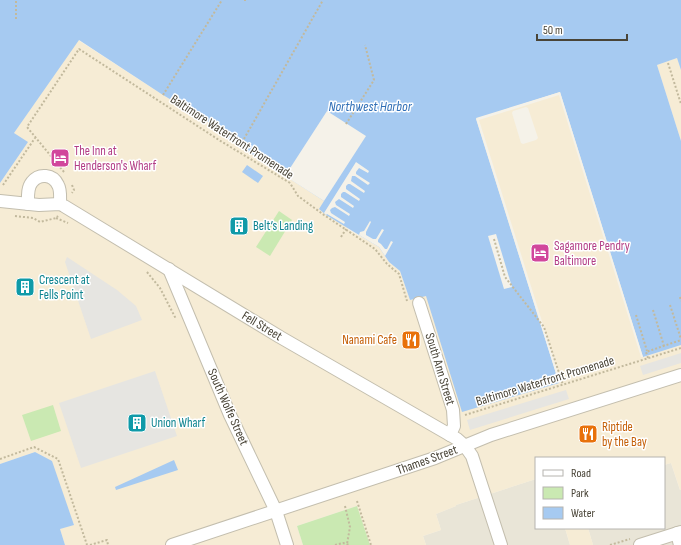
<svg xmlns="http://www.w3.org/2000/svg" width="681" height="545" viewBox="0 0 681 545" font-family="'Sofia Sans Condensed',sans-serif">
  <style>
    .residential { fill: #e9e5d7 }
    .commercial { fill: #f6ecd5 }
    .green { fill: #cae9b2 }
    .parking { fill: #e6e5e1 }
    .water { fill: #a6caf1 }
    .pier { fill: #f5f2e9 }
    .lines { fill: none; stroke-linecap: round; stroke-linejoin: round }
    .minor-casing { stroke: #c3beae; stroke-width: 14 }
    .path { stroke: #c2b99d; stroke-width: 2; stroke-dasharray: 2 2; stroke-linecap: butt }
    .minor { stroke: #fff; stroke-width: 12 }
    .labels { text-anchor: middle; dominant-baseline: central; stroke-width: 3; stroke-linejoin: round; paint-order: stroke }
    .street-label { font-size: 13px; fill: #494437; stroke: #fff }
    .hotel-label { font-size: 13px; fill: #b23c85; stroke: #fff; text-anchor: start }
    .culture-label { font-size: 13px; fill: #0d838f; stroke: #fff; text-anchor: start }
    .food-label { font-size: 13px; fill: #c56008; stroke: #fff; text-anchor: end }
    .water-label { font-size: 14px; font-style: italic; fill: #2f6eb6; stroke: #fff }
  </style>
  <rect width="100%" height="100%" fill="#f5f2e9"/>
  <!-- residential -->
  <g class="residential">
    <polygon points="671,463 680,490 681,490 681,545 593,545 588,528 664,528 664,465"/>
    <polygon points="536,479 536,528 565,528 570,545 426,545 423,536 441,530 436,514 456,506 456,505"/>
  </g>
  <!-- commercial -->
  <g class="commercial">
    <polygon points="78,40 163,95 226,133 224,136 324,201 349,230 379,247 389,262 400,271 410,300 426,295 559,383 476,118 560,92 644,357 681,345 681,490 680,490 671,463 664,465 664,458 536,458 536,479 456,505 456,506 436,514 441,530 423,536 426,545 370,545 357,506 297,526 303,545 65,545 60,529 74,524 35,452 0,464 0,183 27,143 14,133"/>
    <polygon points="677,58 681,70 681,141 657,65"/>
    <polygon points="565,528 588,528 593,545 570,545"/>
  </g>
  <!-- green -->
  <g class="green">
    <polygon points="279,211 292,220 270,256 256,247"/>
    <polygon points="53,405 61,431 31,441 22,415"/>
    <polygon points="357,506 370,545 303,545 297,526"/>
  </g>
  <!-- parking -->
  <g class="parking">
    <polygon points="67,257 117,290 136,306 142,320 91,339 65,262"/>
    <polygon points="681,353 681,363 643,375 640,366"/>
    <polygon points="155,371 177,436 81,468 59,403"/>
    <polygon points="566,390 569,399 470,430 467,420"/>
  </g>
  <!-- water -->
  <g class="water">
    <polygon points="0,0 681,0 681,70 677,58 657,65 681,141 681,345 643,357 560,92 476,119 559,383 462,412 426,296 410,300 400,271 389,262 379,247 326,215 319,209 324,201 224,136 225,132 163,95 79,40 14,133 28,142 0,183"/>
    <polygon points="247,165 263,176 258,183 242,172"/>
    <polygon points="35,452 52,461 74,525 60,529 65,545 0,545 0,464"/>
    <polygon points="174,460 178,470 116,490 115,487"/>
  </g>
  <!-- pier -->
  <g class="pier">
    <polygon points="560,92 643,357 641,357 559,95 479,120 561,382 559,383 476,118"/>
    <polygon points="526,107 528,108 538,138 536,140 523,144 521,143 512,113 513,111"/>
    <polygon points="327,111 366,136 324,201 285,176"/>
    <polygon points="356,162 369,171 368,173 359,168 356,172 356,174 370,183 368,185 355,176 352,176 351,181 365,191 364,193 350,184 348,184 346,186 346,189 360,199 359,201 345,192 343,192 341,194 341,197 354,206 353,208 339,199 335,202 336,205 350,214 349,216 335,207 332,208 330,210 331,213 345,222 344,224 327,214 326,215 324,213"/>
    <polygon points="370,221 371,222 366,232 366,235 373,239 376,239 382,229 384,230 378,240 378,242 381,244 385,249 387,249 391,241 393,242 385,256 379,247 359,235 360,232 364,231"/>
    <polygon points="496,234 512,287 504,289 488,236"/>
  </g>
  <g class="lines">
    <defs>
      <g id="minor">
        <polyline points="0,201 39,205 60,204 64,206 280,337 457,439 465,446 472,456 501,545"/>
        <path d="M28,204C28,197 27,188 32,182C39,173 53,174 58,185C61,190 60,197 60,204"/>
        <polyline points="169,269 230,415 276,511 287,545"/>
        <polyline points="419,303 453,410 454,426 450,435"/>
        <polyline points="677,533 680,545"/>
        <polyline points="172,545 435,458 491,435 681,375"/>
        <polyline points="640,545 681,532"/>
      </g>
    </defs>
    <!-- minor casing -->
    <use href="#minor" class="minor-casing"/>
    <!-- path -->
    <g class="path">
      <polyline points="244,0 247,0"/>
      <polyline points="16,19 16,0"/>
      <polyline points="668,63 681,104"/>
      <polyline points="163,95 222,0"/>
      <polyline points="346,124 374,80 365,45"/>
      <polyline points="240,146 323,0"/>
      <polyline points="64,172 27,127 79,49 219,140 290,183 298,196 324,215 375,249 387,264 399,274 407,301"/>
      <polyline points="3,185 35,138"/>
      <polyline points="72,185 74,190 72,193"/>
      <polyline points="15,216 33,218 40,222 56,218 58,216"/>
      <polyline points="56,218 68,223"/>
      <polyline points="341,237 346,229"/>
      <polyline points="494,239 505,277 544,327 563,385"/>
      <polyline points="147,272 160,288 176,319"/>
      <polyline points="680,297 681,301"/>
      <polyline points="670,305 681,339"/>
      <polyline points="653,310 664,346"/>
      <polyline points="636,315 647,351"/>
      <polyline points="648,358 646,352 681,340"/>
      <polyline points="465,415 681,348"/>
      <polyline points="0,459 34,447 58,459 87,545"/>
      <polyline points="357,501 371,545"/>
      <polyline points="345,506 350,527 347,544"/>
      <polyline points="90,545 107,540 108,545"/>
      <polyline points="335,545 343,543 349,545"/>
      <polyline points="610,545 630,539"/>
    </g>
    <!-- minor -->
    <use href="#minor" class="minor"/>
  </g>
  <!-- icons -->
  <defs>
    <symbol id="hotel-square" viewBox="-11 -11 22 22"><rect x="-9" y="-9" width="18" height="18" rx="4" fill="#d1479c" stroke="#fff"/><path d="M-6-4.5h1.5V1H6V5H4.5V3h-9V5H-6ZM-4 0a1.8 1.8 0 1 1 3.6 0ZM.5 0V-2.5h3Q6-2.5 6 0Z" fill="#fff"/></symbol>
    <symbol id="building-square" viewBox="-11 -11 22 22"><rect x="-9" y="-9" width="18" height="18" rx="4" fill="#0f9aa8" stroke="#fff"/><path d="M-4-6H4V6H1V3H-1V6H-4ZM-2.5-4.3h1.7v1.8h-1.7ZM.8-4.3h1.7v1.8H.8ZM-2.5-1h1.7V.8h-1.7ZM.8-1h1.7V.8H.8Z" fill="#fff"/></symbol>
    <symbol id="restaurant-square" viewBox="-11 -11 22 22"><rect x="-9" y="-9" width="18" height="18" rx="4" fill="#e8710a" stroke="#fff"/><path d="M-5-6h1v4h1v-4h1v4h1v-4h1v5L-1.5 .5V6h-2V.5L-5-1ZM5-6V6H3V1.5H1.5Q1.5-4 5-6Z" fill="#fff"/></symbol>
  </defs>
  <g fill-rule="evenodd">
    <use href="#hotel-square" x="49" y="147" width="22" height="22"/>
    <use href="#building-square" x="228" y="215" width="22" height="22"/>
    <use href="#hotel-square" x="529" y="242" width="22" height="22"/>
    <use href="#building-square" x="14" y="276" width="22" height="22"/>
    <use href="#restaurant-square" x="400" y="329" width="22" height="22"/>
    <use href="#building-square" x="126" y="412" width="22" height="22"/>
    <use href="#restaurant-square" x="577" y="423" width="22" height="22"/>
  </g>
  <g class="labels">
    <!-- street labels -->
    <g class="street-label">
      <text transform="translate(232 137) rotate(33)">Baltimore Waterfront Promenade</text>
      <text transform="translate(262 326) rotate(31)">Fell Street</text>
      <text transform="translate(440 369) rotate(73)">South Ann Street</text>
      <text transform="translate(545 381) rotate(-17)">Baltimore Waterfront Promenade</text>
      <text transform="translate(228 407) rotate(66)">South Wolfe Street</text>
      <text transform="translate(427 460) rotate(-20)">Thames Street</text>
    </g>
    <!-- hotel labels -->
    <g class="hotel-label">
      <text x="74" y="151">The Inn at<tspan x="74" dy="15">Henderson's Wharf</tspan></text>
      <text x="554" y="246">Sagamore Pendry<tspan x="554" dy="15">Baltimore</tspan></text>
    </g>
    <!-- culture labels -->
    <g class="culture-label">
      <text x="253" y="226">Belt’s Landing</text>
      <text x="39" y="280">Crescent at<tspan x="39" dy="15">Fells Point</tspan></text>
      <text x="151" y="423">Union Wharf</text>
    </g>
    <!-- food labels -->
    <g class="food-label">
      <text x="397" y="340">Nanami Cafe</text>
      <text x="602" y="427" text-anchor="start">Riptide<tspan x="602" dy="15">by the Bay</tspan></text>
    </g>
    <!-- water labels -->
    <g class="water-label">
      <text x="370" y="106">Northwest Harbor</text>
    </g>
  </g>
  <!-- legend -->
  <rect x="535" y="457" width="130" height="72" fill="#ffffff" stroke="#b6b4af"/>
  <rect x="543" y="470" width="20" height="6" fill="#ffffff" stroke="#b6b4af"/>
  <text x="571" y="477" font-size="12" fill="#494437">Road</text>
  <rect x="543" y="487" width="20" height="12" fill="#cae9b2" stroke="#b6b4af"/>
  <text x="571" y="497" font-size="12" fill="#494437">Park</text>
  <rect x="543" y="507" width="20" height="12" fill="#a6caf1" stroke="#b6b4af"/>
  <text x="571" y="517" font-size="12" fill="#494437">Water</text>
  <!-- scale -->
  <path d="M537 34v6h90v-6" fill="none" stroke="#494437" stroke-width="2"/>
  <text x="543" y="34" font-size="12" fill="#494437" stroke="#ffffff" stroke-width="3" paint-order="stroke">50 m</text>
</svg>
